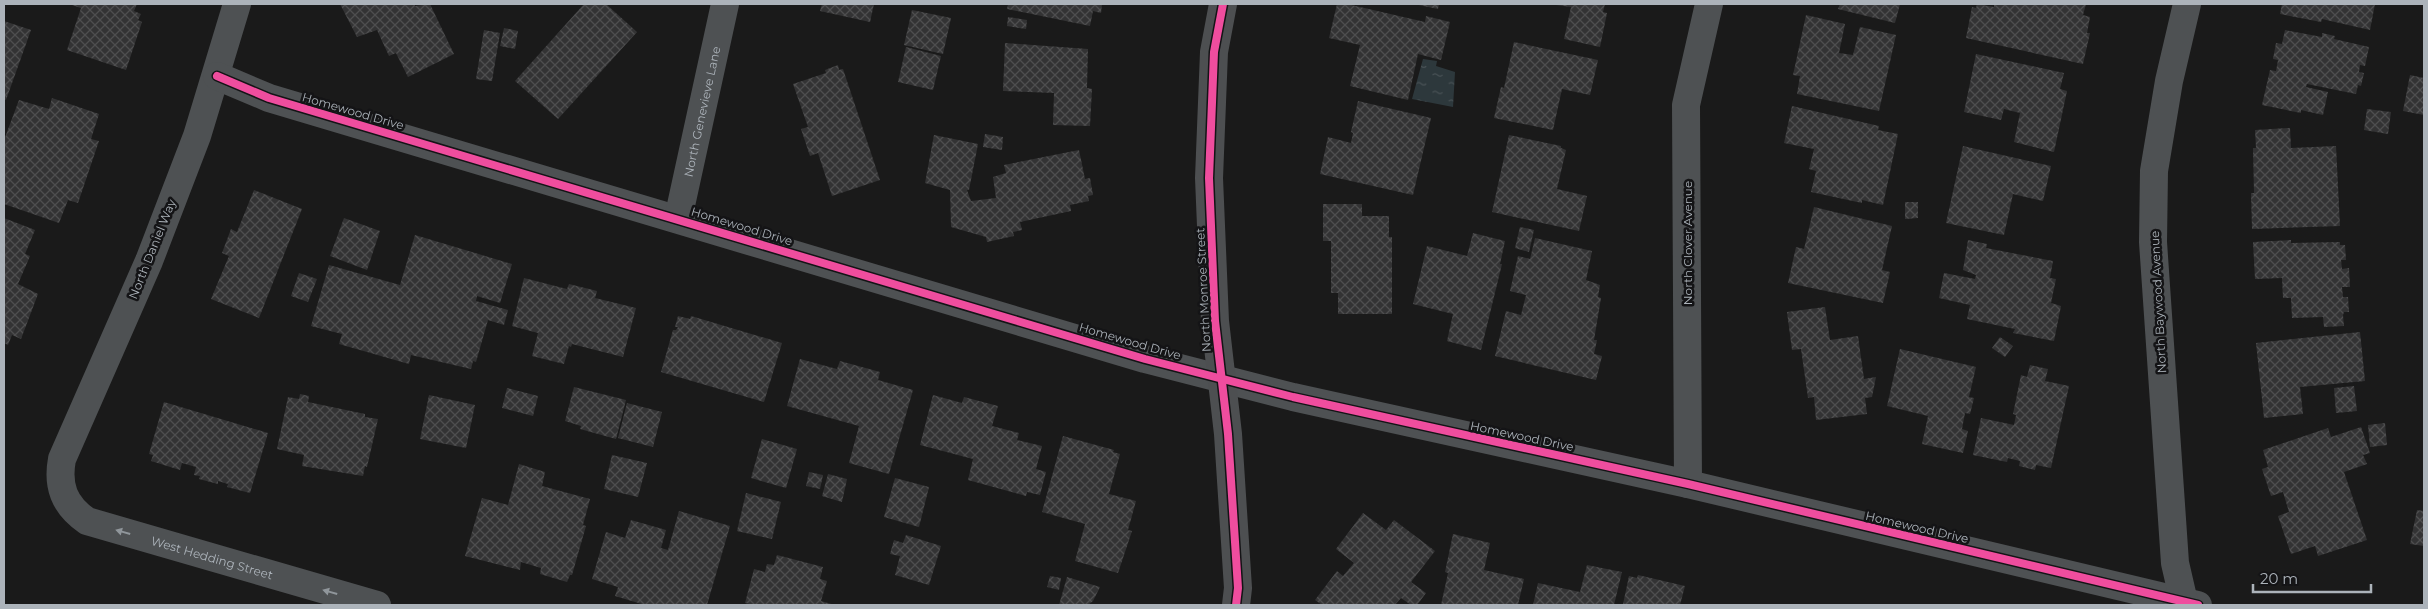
<svg xmlns="http://www.w3.org/2000/svg" width="2428" height="609" viewBox="0 0 2428 609" font-family="Montserrat,sans-serif">
  <style>
    .water { fill: url(#water-ripples) }
    .building { fill: url(#building-cross-hatch) }
    .lines { fill: none; stroke-linecap: round; stroke-linejoin: round }
    .minor { stroke: #4e5153; stroke-width: 28 }
    .secondary { stroke: #4d4f51; stroke-width: 28 }
    .cycleway-casing { stroke: #141416; stroke-width: 11 }
    .cycleway { stroke: #ef4d9e; stroke-width: 8 }
    .oneway { fill: #90969b }
    .labels { text-anchor: middle; dominant-baseline: central; stroke-width: 5; stroke-linejoin: round; paint-order: stroke }
    .street-label { font-size: 12px; fill: #acb3ba; stroke: #141416 }
  </style>
  <defs>
    <pattern id="water-ripples" width="26" height="14" patternUnits="userSpaceOnUse" patternTransform="scale(1.25)"><rect width="26" height="14" fill="#2d383c"/><path d="M2 4q2-2 4 0t4 0M15 11q2-2 4 0t4 0" fill="none" stroke="#495256"/></pattern>
    <pattern id="building-cross-hatch" width="8" height="8" patternUnits="userSpaceOnUse" patternTransform="scale(1.25)"><rect width="8" height="8" fill="#333334"/><path d="M0 0l8 8M0 8l8-8" fill="none" stroke="#4e4e4f"/></pattern>
  </defs>
  <rect width="100%" height="100%" fill="#1a1a1a"/>
  <!-- water -->
  <polygon class="water" points="1423,59 1437,61 1436,66 1455,72 1453,107 1412,99"/>
  <!-- building -->
  <g class="building">
    <polygon points="69,4 137,4 134,11 141,14 138,20 142,22 126,70 67,50 81,8"/>
    <polygon points="340,4 414,4 415,6 430,4 454,54 408,77 396,53 389,56 377,30 357,37"/>
    <polygon points="584,4 606,4 637,32 558,119 515,81"/>
    <polygon points="822,4 874,4 870,22 820,11"/>
    <polygon points="1008,4 1102,4 1101,13 1093,11 1090,26 1007,9"/>
    <polygon points="1337,4 1347,4 1425,22 1426,16 1450,22 1441,60 1418,54 1408,100 1350,86 1360,45 1329,38"/>
    <polygon points="1414,4 1439,4 1438,9"/>
    <polygon points="1549,4 1605,4 1603,12 1607,13 1600,47 1564,39 1571,7"/>
    <polygon points="1840,4 1900,4 1895,23 1838,9"/>
    <polygon points="1977,4 1994,7 1994,4 2086,4 2083,15 2090,17 2087,33 2090,33 2083,64 1966,38 1972,7 1976,8"/>
    <polygon points="2282,4 2375,4 2370,30 2322,19 2321,22 2280,14"/>
    <polygon points="912,10 951,18 943,54 904,45"/>
    <polygon points="1806,15 1845,24 1839,53 1853,55 1860,27 1896,35 1879,111 1797,94 1800,76 1793,75"/>
    <polygon points="1008,17 1027,20 1026,29 1007,26"/>
    <polygon points="4,21 31,30 6,100 4,99"/>
    <polygon points="504,28 518,31 515,49 500,46"/>
    <polygon points="484,30 500,33 492,81 476,79"/>
    <polygon points="2285,30 2322,37 2322,33 2335,36 2334,39 2369,47 2365,66 2360,65 2359,72 2364,73 2361,86 2358,85 2356,94 2307,84 2306,87 2328,92 2323,115 2301,110 2301,113 2262,105 2270,70 2276,71 2278,60 2273,59 2276,43 2282,44"/>
    <polygon points="1514,42 1598,60 1590,95 1562,89 1553,130 1494,118 1501,87 1504,88"/>
    <polygon points="1005,43 1088,49 1087,88 1092,89 1090,126 1053,125 1054,93 1003,91"/>
    <polygon points="906,47 941,56 933,90 898,82"/>
    <polygon points="1976,54 2064,73 2060,89 2067,91 2054,152 2014,142 2020,113 2004,109 2001,120 1964,112"/>
    <polygon points="838,65 839,70 843,69 880,180 832,196 818,153 810,156 801,129 808,127 793,84 826,73 825,70"/>
    <polygon points="2410,75 2424,78 2424,115 2403,111"/>
    <polygon points="52,98 99,114 91,139 99,141 78,203 68,200 59,223 4,204 4,140 19,100 49,109"/>
    <polygon points="1358,101 1431,118 1413,195 1320,174 1328,137 1351,143 1353,133 1351,132"/>
    <polygon points="1792,106 1879,126 1878,130 1898,134 1883,205 1862,200 1862,203 1811,192 1816,171 1809,169 1814,149 1784,143"/>
    <polygon points="2367,109 2391,112 2388,134 2364,130"/>
    <polygon points="2290,128 2291,148 2336,146 2340,226 2252,229 2251,193 2254,193 2253,148 2256,148 2255,130"/>
    <polygon points="985,134 1003,137 1002,150 983,147"/>
    <polygon points="934,135 978,144 969,190 967,190 971,201 996,198 993,177 1006,173 1004,165 1079,150 1085,179 1090,178 1093,195 1088,196 1089,201 1070,205 1071,211 1020,222 1022,230 1013,232 1014,236 987,242 986,237 951,227 950,190 925,183"/>
    <polygon points="1509,135 1561,146 1561,148 1566,150 1557,189 1587,196 1579,231 1492,212"/>
    <polygon points="1963,146 2051,166 2043,201 2013,194 2004,235 1946,223"/>
    <polygon points="254,190 302,209 259,318 211,299 229,256 222,253 231,229 237,232"/>
    <polygon points="1905,202 1918,202 1918,218 1905,219"/>
    <polygon points="1323,204 1362,204 1362,216 1389,216 1389,237 1392,237 1392,314 1338,314 1338,293 1331,293 1331,241 1323,241"/>
    <polygon points="1814,207 1892,226 1882,270 1890,272 1883,303 1788,283 1796,247 1804,249"/>
    <polygon points="4,218 35,230 25,254 30,256 18,284 38,294 21,339 12,335 8,345 4,343"/>
    <polygon points="344,218 380,231 367,270 330,256"/>
    <polygon points="1520,227 1534,230 1529,252 1515,248"/>
    <polygon points="1473,233 1505,241 1500,264 1502,264 1481,350 1447,341 1453,314 1413,304 1427,246 1467,256"/>
    <polygon points="415,235 512,264 500,303 477,296 476,301 508,310 504,325 488,320 476,362 473,361 471,369 411,355 409,364 339,344 342,334 311,326 329,265 400,285"/>
    <polygon points="1535,238 1592,251 1586,280 1600,285 1598,297 1601,298 1594,340 1597,340 1594,354 1602,356 1596,380 1495,356 1506,311 1521,315 1526,295 1510,291 1518,256 1530,259"/>
    <polygon points="1968,240 1987,244 1986,248 2053,261 2050,278 2056,279 2051,303 2061,306 2054,341 2013,333 2015,329 1967,319 1970,305 1939,298 1944,273 1975,279 1976,275 1963,270"/>
    <polygon points="2291,240 2291,243 2340,242 2340,245 2345,245 2346,260 2341,260 2342,269 2349,268 2350,287 2342,287 2343,297 2348,297 2349,312 2344,312 2343,315 2344,326 2324,327 2323,317 2292,318 2291,298 2283,298 2282,278 2255,279 2253,242"/>
    <polygon points="299,273 317,279 308,302 291,296"/>
    <polygon points="524,278 567,289 569,284 597,291 595,298 636,308 623,357 572,344 571,347 569,346 564,364 532,356 538,333 512,326"/>
    <polygon points="1825,307 1830,340 1858,336 1864,379 1876,377 1872,397 1865,398 1867,414 1816,420 1814,397 1808,398 1801,349 1792,350 1787,312"/>
    <polygon points="678,316 690,319 691,316 782,343 764,402 661,372 673,330 676,330 678,327 675,327"/>
    <polygon points="2360,332 2365,381 2300,387 2303,414 2264,418 2256,343"/>
    <polygon points="2000,337 2013,346 2005,357 1992,348"/>
    <polygon points="1900,349 1976,367 1969,397 1974,398 1970,414 1965,413 1962,429 1968,431 1963,453 1922,444 1928,416 1887,406"/>
    <polygon points="800,359 837,369 840,361 880,372 878,380 913,390 889,474 849,463 859,426 787,406"/>
    <polygon points="2030,365 2048,369 2045,381 2069,386 2051,468 2036,465 2035,470 2019,466 2020,461 2008,458 2007,462 1973,455 1981,418 2014,425 2016,415 2013,414 2021,375 2027,377"/>
    <polygon points="2354,386 2357,411 2336,413 2334,388"/>
    <polygon points="574,387 626,400 616,439 580,429 581,426 565,421"/>
    <polygon points="507,388 538,396 533,416 502,408"/>
    <polygon points="300,394 309,396 308,402 365,414 365,417 378,419 367,467 365,466 363,476 302,466 304,455 277,449 288,397 299,399"/>
    <polygon points="429,395 475,405 466,448 420,439"/>
    <polygon points="933,395 962,403 964,397 998,406 992,426 1019,433 1017,440 1042,446 1036,469 1046,472 1040,495 1027,492 1026,496 968,480 973,459 920,445"/>
    <polygon points="164,402 268,433 250,493 227,487 228,484 218,481 218,484 199,479 200,476 194,475 196,467 182,463 180,470 151,461 153,455 149,454"/>
    <polygon points="627,403 662,412 653,447 618,438"/>
    <polygon points="2385,423 2387,445 2370,447 2368,425"/>
    <polygon points="2361,427 2370,453 2363,455 2367,464 2344,472 2367,540 2318,556 2315,546 2291,554 2278,516 2289,512 2283,492 2271,496 2262,469 2268,467 2263,450 2328,428 2331,437"/>
    <polygon points="1063,436 1114,450 1113,452 1120,454 1109,494 1136,501 1128,530 1132,531 1118,573 1075,561 1085,524 1042,512"/>
    <polygon points="762,439 797,449 786,488 751,478"/>
    <polygon points="612,455 647,463 638,497 604,489"/>
    <polygon points="519,464 545,472 542,486 590,499 583,525 586,526 572,575 570,575 567,582 540,574 541,568 521,562 520,570 465,556 482,498 508,505"/>
    <polygon points="809,472 823,475 820,489 806,486"/>
    <polygon points="828,474 847,479 842,502 822,496"/>
    <polygon points="895,478 929,487 919,527 884,517"/>
    <polygon points="746,493 781,502 772,539 737,531"/>
    <polygon points="2417,510 2424,511 2424,546 2410,544"/>
    <polygon points="679,511 730,526 707,605 645,605 615,596 618,587 592,579 606,532 625,538 631,520 666,530 661,548 668,550"/>
    <polygon points="1363,513 1386,530 1394,520 1435,551 1411,582 1426,593 1417,605 1411,605 1401,598 1395,605 1322,605 1315,600 1337,571 1343,576 1354,563 1336,549"/>
    <polygon points="1453,534 1490,543 1484,570 1524,579 1518,605 1441,605 1448,573 1445,572"/>
    <polygon points="906,535 941,546 929,585 895,575 900,556 890,554 894,540 903,543"/>
    <polygon points="777,555 823,567 820,579 827,581 821,601 835,605 754,605 745,603 754,569 765,572 767,564 774,565"/>
    <polygon points="1587,565 1622,572 1614,605 1533,605 1538,583 1580,592"/>
    <polygon points="1638,575 1685,586 1680,605 1623,604 1629,576 1637,578"/>
    <polygon points="1050,576 1061,578 1059,590 1047,587"/>
    <polygon points="1067,577 1100,587 1093,601 1088,605 1059,605"/>
  </g>
  <g class="lines">
    <!-- minor -->
    <g class="minor">
      <path id="s1" d="M237,4L197,136L149,261L62,459C57,486 64,505 87,521L377,605"/>
      <polyline points="217,76 269,98 1145,359 1293,397 1688,484 2198,605"/>
      <path id="s2" d="M678,219L725,4"/>
      <polyline points="1688,484 1686,105 1709,4"/>
      <polyline points="2184,602 2175,563 2153,242 2154,171 2169,81 2187,4"/>
    </g>
    <!-- secondary -->
    <polyline class="secondary" points="1223,4 1214,52 1209,178 1215,321 1228,434 1238,588 1236,605"/>
    <defs>
      <g id="cycleway">
        <polyline points="1223,4 1214,52 1209,178 1215,321 1228,434 1238,588 1236,605"/>
        <polyline points="217,76 269,98 1145,359 1293,397 1688,484 2198,605"/>
      </g>
    </defs>
    <!-- cycleway casing -->
    <use href="#cycleway" class="cycleway-casing"/>
    <!-- cycleway -->
    <use href="#cycleway" class="cycleway"/>
  </g>
  <!-- one-way arrows -->
  <defs><path id="oneway-solid" d="M-6-.8H1V-3.2L6.5 0L1 3.2V.8H-6Z" transform="scale(1.25)"/></defs>
  <g class="oneway">
    <use href="#oneway-solid" transform="translate(123 532) rotate(-164)"/>
    <use href="#oneway-solid" transform="translate(330 592) rotate(-164)"/>
  </g>
  <g class="labels">
    <!-- street labels -->
    <g class="street-label">
      <text transform="translate(353 111) rotate(16)">Homewood Drive</text>
      <text stroke="none"><textPath href="#s2" startOffset="110">North Genevieve Lane</textPath></text>
      <text transform="translate(742 226) rotate(17)">Homewood Drive</text>
      <text transform="translate(1687 243) rotate(-90)">North Clover Avenue</text>
      <text transform="translate(152 249) rotate(-68)">North Daniel Way</text>
      <text transform="translate(1203 290) rotate(-93)">North Monroe Street</text>
      <text transform="translate(2158 302) rotate(-93)">North Baywood Avenue</text>
      <text transform="translate(1130 341) rotate(16)">Homewood Drive</text>
      <text transform="translate(1522 436) rotate(12)">Homewood Drive</text>
      <text transform="translate(1917 527) rotate(13)">Homewood Drive</text>
      <text stroke="none"><textPath href="#s1" startOffset="690">West Hedding Street</textPath></text>
    </g>
  </g>
  <!-- border -->
  <rect width="2428" height="609" fill="none" stroke="#acb3ba" stroke-width="10"/>
  <!-- scale -->
  <path d="M2253 584v8h118v-8" fill="none" stroke="#acb3ba" stroke-width="2.5"/>
  <text x="2260" y="584" font-size="15" fill="#acb3ba" stroke="#141416" stroke-width="4" paint-order="stroke">20 m</text>
</svg>
